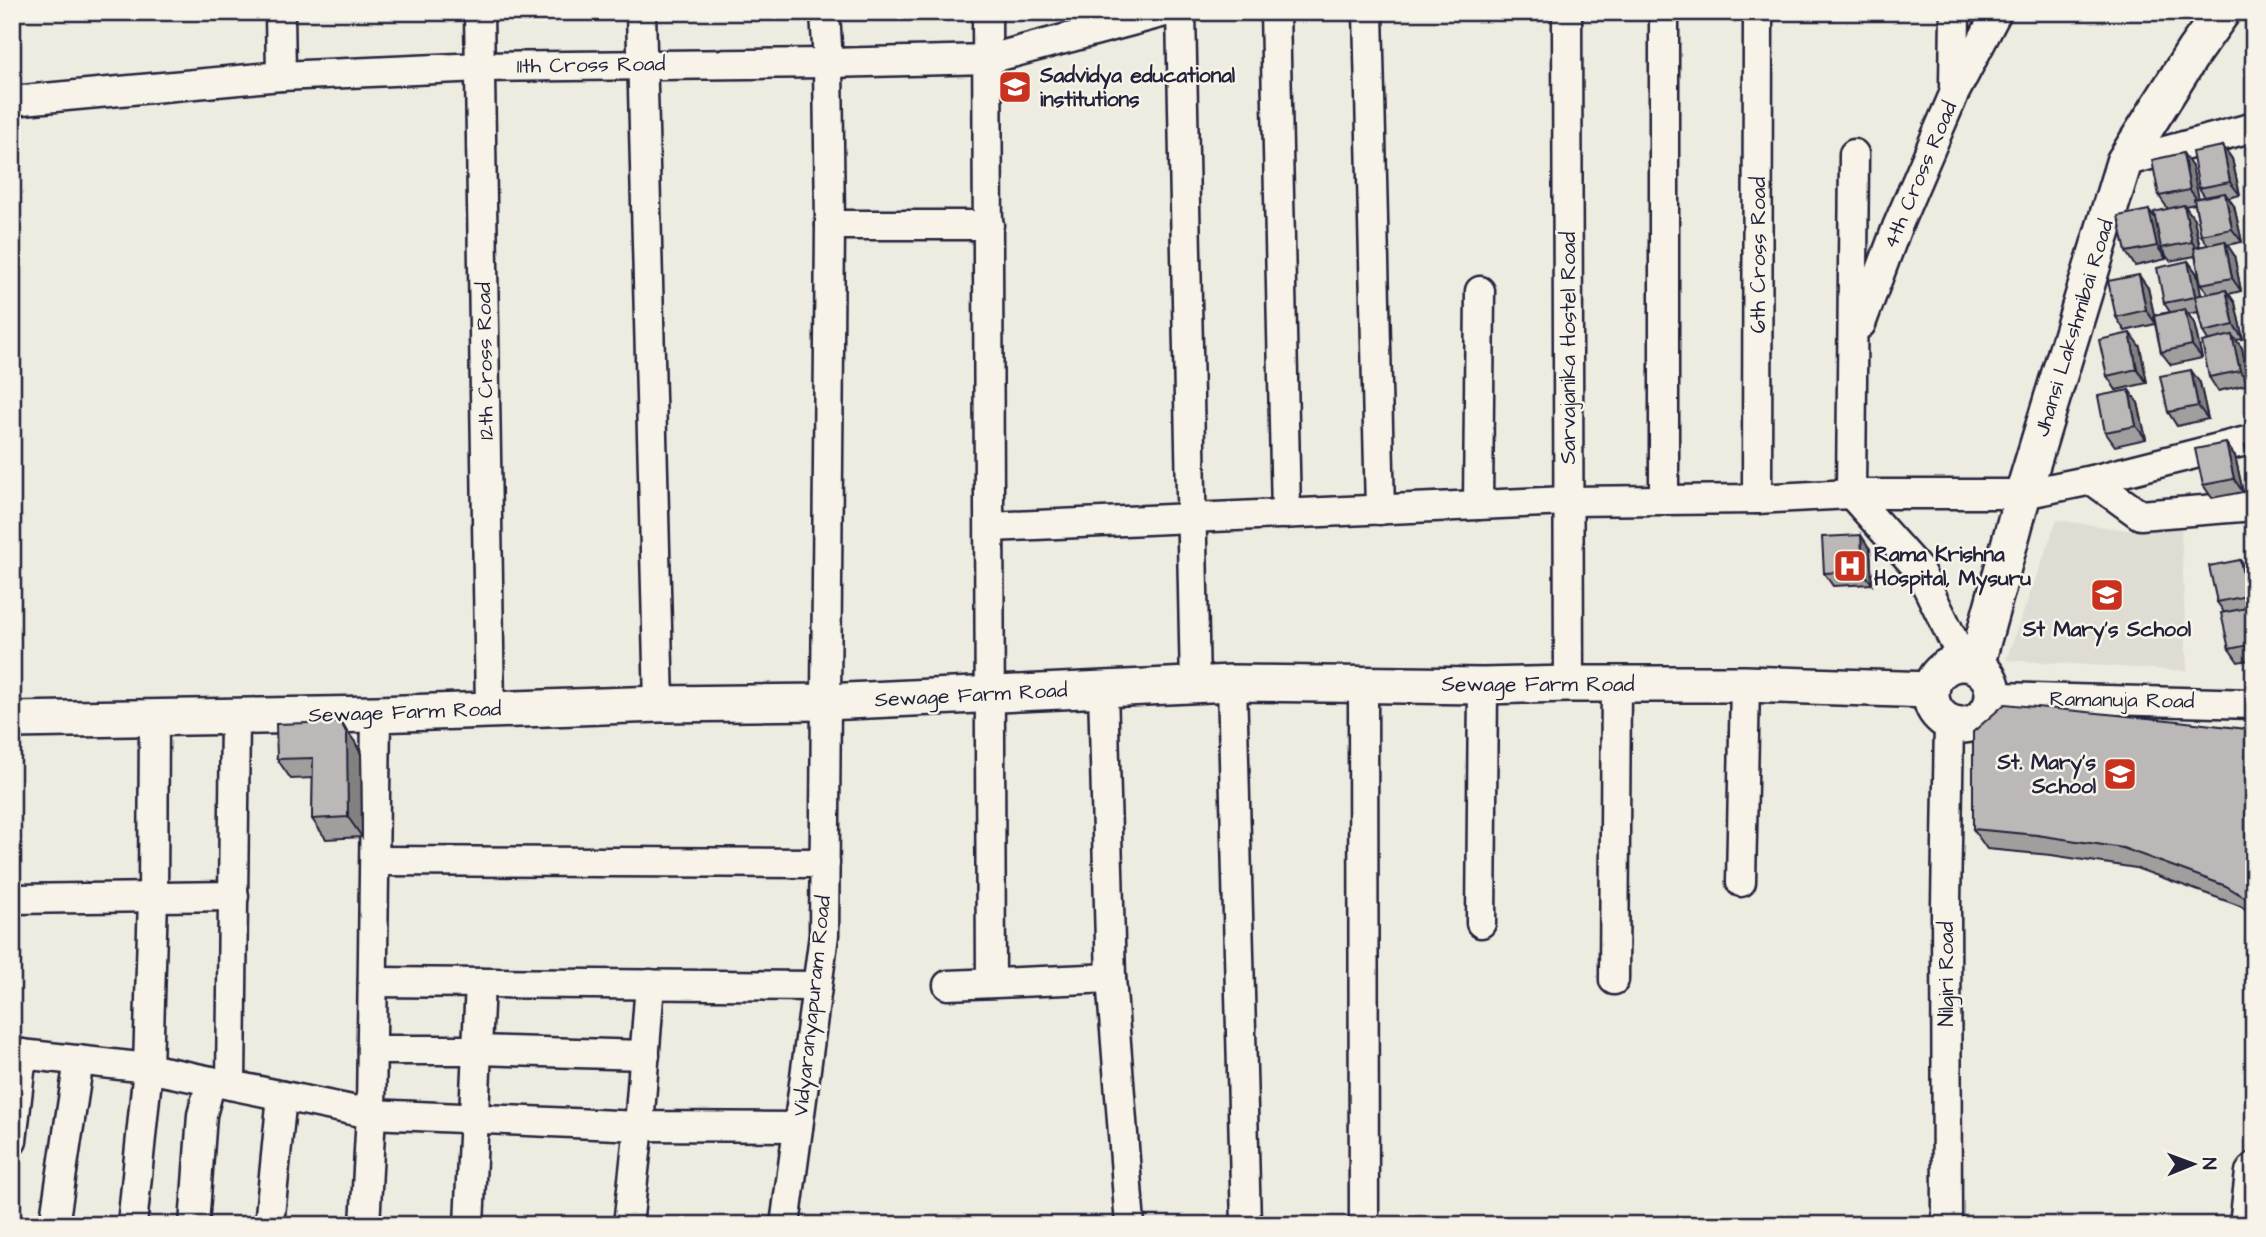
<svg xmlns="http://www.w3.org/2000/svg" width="2266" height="1237" viewBox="0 0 2266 1237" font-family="'Architects Daughter',sans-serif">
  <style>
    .built { fill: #dfdcd4 }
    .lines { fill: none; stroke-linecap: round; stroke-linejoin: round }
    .minor-casing { stroke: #22223b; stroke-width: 33 }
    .major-casing { stroke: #22223b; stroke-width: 40 }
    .minor { stroke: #f7f3e8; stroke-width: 28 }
    .major { stroke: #f7f3e8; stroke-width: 35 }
    .wall { fill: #a19e9d; stroke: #22223b; stroke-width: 2; fill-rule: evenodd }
    .shaded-wall { fill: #838180; stroke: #22223b; stroke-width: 2 }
    .building { fill: #bbb8b7; stroke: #22223b; stroke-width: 2 }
    .labels { text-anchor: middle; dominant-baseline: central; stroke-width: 5; stroke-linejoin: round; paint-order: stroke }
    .street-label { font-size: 21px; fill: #22223b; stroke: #f7f3e8 }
    .poi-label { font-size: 21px; font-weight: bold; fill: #22223b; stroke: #f7f3e8; text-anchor: start }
  </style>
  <rect width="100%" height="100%" fill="#eeebe1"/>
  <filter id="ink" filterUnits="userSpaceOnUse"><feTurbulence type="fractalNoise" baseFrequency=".0143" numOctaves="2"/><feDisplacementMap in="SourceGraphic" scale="14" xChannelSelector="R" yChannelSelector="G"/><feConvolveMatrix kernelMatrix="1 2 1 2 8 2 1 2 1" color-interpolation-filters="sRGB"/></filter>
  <g filter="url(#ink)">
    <!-- built -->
    <polygon class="built" points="2057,520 2126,530 2181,526 2187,671 2006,660"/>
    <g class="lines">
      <defs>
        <g id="minor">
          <polyline points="280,12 281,76"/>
          <polyline points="479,12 490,709"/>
          <polyline points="641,12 659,704"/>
          <polyline points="987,12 991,983"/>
          <polyline points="1181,12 1195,686"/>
          <polyline points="1275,12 1286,514"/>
          <polyline points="1368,12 1380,510"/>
          <polyline points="1567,12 1569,684"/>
          <polyline points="1954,86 1955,12"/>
          <polyline points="12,101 281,76 481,67 828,63 989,59 1165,12"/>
          <polyline points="1854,154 1851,494 1919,570 1964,662"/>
          <polyline points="2124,162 2254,127"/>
          <polyline points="830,225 989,225"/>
          <polyline points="1861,324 1897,227 1954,94 1997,12"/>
          <polyline points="2092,480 2140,515 2254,506"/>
          <polyline points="1757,499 1758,12"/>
          <polyline points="1664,500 1664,12"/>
          <polyline points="1478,505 1480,291"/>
          <polyline points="990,527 1568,501 1757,499 1851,494 2023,494 2092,480 2254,439"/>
          <polyline points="1232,683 1246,1225"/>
          <polyline points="1363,683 1364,1225"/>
          <polyline points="1103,689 1111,978 1130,1225"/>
          <polyline points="1992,703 2001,697 2254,704"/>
          <polyline points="375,861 825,863"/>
          <polyline points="1741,882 1745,684"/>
          <polyline points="12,899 234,896"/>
          <polyline points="1481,923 1483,686"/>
          <polyline points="1614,980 1616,684"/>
          <polyline points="373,982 817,986"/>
          <polyline points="948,985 1111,978"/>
          <polyline points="372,1050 477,1050 645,1055"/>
          <polyline points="12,1053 148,1068 371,1114 639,1126 798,1127"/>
          <polyline points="231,1085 235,716"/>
          <polyline points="12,1141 22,1054"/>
          <polyline points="54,1225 79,1060"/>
          <polyline points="132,1225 148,1068 153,897 154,717"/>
          <polyline points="194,1225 202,1115 211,1081"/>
          <polyline points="269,1225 282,1096"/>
          <polyline points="365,1225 371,1114 376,714"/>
          <polyline points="469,1225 480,983"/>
          <polyline points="628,1225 639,1126 650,984"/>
          <polyline points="785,1225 824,935 830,225 828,63 825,12"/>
          <polyline points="1947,1225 1946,904 1949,723"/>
          <polyline points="2244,1225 2250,1172 2254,1167"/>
        </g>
        <g id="major">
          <circle cx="1962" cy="694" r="31"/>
          <polyline points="1976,666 2023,494 2124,162 2194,51 2222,12"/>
          <polyline points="12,720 376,714 659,704 826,702 1232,683 1483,686 1569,684 1745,684 1931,690"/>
        </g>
      </defs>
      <!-- minor casing -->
      <use href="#minor" class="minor-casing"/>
      <!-- major casing -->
      <use href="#major" class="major-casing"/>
      <!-- minor -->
      <use href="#minor" class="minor"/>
      <!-- major -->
      <use href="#major" class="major"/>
    </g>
    <!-- wall -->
    <g class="wall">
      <path d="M2223,146L2232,159L2240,195L2228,198L2234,206L2242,242L2227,245L2234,255L2241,291L2229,294L2235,303L2243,339L2236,340L2242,348L2249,384L2218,391L2209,377L2208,340L2203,332L2198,312L2188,314L2194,323L2202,358L2171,365L2161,352L2155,324L2125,331L2116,317L2148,288L2154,315L2170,312L2164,303L2188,261L2197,274L2201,295L2208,293L2201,284L2195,256L2170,261L2165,254L2166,259L2135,266L2126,252L2149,210L2155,217L2168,209L2159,196L2192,167L2198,198L2205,197L2199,188ZM2195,204L2201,235L2208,245L2200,247L2194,219L2185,206Z"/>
      <polygon points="2140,347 2147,383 2116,390 2107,376"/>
      <polygon points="2200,383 2208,419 2177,426 2168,412"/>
      <polygon points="2129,390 2138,403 2146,439 2115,446 2105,432"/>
      <polygon points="2235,456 2243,492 2212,498 2203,485"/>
      <polygon points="1870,549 1872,584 1833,586 1824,573"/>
      <polygon points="2240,560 2248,571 2254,570 2254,659 2238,662 2229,649 2224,612 2217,602"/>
      <polygon points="2254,730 2254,914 2240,906 2136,868 2051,855 1987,849 1973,829"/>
      <polygon points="355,742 361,754 362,837 326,839 312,819 313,778 291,779 277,759"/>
    </g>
    <!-- shaded-wall -->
    <g class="shaded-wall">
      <polygon points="2223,146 2232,159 2240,195 2230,182"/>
      <polygon points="2183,153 2192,167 2200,203 2190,190"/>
      <polygon points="2225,193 2234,206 2242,242 2232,229"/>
      <polygon points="2184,205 2194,219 2201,255 2192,242"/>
      <polygon points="2149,210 2159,223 2161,248 2165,254 2166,259 2157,246"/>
      <polygon points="2225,241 2234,255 2241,291 2232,278"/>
      <polygon points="2188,261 2197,274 2204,309 2195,296"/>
      <polygon points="2139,275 2148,288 2156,324 2146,310"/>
      <polygon points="2226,290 2235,303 2243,339 2234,325"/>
      <polygon points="2185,309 2194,323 2202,358 2192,345"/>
      <polygon points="2130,333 2140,347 2147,383 2137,369"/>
      <polygon points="2232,335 2242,348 2249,384 2240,371"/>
      <polygon points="2191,370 2200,383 2208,419 2198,406"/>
      <polygon points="2129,390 2138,403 2146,439 2136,426"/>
      <polygon points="2226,443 2235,456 2243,492 2234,479"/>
      <polygon points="1861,535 1870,549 1872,584 1863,571"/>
      <polygon points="2240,560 2250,573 2254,605 2247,596"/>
      <polygon points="341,722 355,742 361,754 362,837 348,817"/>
    </g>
    <!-- building -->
    <g class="building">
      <polygon points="2254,143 2254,170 2248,144"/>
      <polygon points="2223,146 2230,182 2199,188 2192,152"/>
      <polygon points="2183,153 2190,190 2159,196 2152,160"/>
      <polygon points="2225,193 2232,229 2201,235 2194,199"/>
      <polygon points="2184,205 2192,242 2161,248 2154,212"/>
      <polygon points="2149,210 2157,246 2126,252 2118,216"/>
      <polygon points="2225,241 2232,278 2201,284 2194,248"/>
      <polygon points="2188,261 2195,296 2226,290 2234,325 2203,332 2195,297 2164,303 2157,268"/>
      <polygon points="2139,275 2146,310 2116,317 2108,281"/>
      <polygon points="2185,309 2192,345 2161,352 2154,316"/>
      <polygon points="2130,333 2137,369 2107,376 2099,340"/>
      <polygon points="2232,335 2240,371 2209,377 2202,342"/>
      <polygon points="2191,370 2198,406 2168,412 2160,376"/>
      <polygon points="2129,390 2136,426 2105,432 2098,396"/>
      <polygon points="2226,443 2234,479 2203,485 2195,449"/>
      <polygon points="2254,443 2254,481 2253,481 2245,445"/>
      <polygon points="1861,535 1863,571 1824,573 1822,537"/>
      <polygon points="2240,560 2247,596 2217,602 2209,566"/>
      <polygon points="2254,570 2254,606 2246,572"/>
      <polygon points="2252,607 2254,614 2254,644 2229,649 2221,613"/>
      <polygon points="2005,704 2178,721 2254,730 2254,903 2226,886 2123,848 2037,835 1973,829 1973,732"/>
      <polygon points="341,722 347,734 348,817 312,819 313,758 277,759 276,724"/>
    </g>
  </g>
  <!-- icons -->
  <defs>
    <symbol id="school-square" viewBox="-11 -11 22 22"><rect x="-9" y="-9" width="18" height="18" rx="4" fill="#c8321e" stroke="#f7f3e8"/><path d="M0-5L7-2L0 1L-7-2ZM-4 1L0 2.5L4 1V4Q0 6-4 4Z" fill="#fff"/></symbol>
    <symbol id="hospital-square" viewBox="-11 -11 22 22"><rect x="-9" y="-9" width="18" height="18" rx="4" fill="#c8321e" stroke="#f7f3e8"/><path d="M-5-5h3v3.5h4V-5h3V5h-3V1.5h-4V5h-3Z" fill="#fff"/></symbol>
  </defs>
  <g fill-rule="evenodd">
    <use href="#school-square" x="996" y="68" width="38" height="38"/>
    <use href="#hospital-square" x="1831" y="547" width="38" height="38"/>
    <use href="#school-square" x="2088" y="576" width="38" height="38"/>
    <use href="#school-square" x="2101" y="755" width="38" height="38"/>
  </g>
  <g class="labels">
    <!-- street labels -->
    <g class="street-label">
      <text transform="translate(591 65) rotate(-1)">11th Cross Road</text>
      <text transform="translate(1920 175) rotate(-67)">4th Cross Road</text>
      <text transform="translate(1758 255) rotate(-90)">6th Cross Road</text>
      <text transform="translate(2074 328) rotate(-73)">Jhansi Lakshmibai Road</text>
      <text transform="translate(1568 348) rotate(-90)">Sarvajanika Hostel Road</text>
      <text transform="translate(485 361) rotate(-91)">12th Cross Road</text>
      <text x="1538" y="684">Sewage Farm Road</text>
      <text transform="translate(971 695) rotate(-3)">Sewage Farm Road</text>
      <text transform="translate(2122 700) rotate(1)">Ramanuja Road</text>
      <text transform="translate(405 712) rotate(-2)">Sewage Farm Road</text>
      <text transform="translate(1946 974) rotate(-90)">Nilgiri Road</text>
      <text transform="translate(812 1006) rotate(-84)">Vidyaranyapuram Road</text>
    </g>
    <!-- poi labels -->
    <g class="poi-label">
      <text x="1040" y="75">Sadvidya educational<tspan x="1040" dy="24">institutions</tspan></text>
      <text x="1874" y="554">Rama Krishna<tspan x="1874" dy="24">Hospital, Mysuru</tspan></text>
      <text x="2107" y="629" text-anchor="middle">St Mary's School</text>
      <text x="2096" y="762" text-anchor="end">St. Mary's<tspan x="2096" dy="24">School</tspan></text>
    </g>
  </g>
  <!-- margin -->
  <rect width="2266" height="1237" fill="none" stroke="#f7f3e8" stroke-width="42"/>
  <rect x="21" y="21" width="2224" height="1195" fill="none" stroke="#22223b" stroke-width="2.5" filter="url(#ink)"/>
  <!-- north arrow -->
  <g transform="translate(2193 1164) rotate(89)" stroke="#f7f3e8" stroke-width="5" paint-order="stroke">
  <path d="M0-5L12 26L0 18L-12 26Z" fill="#22223b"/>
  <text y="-10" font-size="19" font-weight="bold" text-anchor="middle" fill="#22223b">N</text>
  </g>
</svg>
